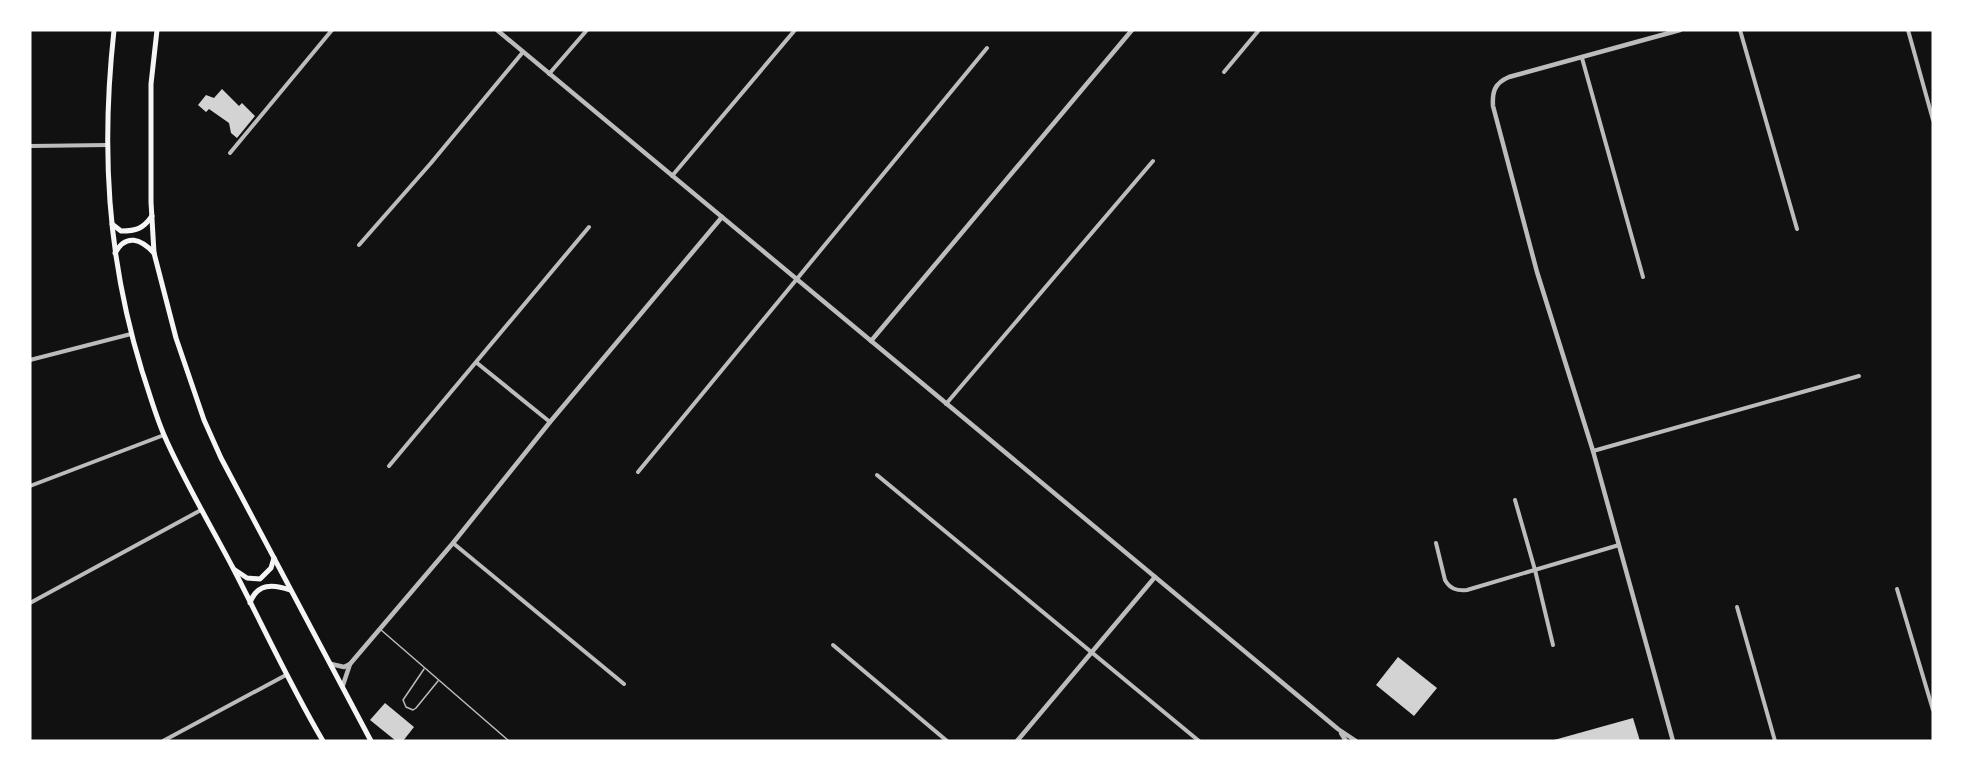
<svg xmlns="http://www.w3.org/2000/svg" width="1963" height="771" viewBox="0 0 1963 771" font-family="'Titillium Web',sans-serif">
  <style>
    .building { fill: #d3d3d3 }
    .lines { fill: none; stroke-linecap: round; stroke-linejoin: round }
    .service { stroke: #bcbcbc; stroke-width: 1.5 }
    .minor { stroke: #bcbcbc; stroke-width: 4 }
    .tertiary { stroke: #bcbcbc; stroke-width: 4.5 }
    .primary { stroke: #f5f5f5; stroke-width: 5 }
  </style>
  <rect width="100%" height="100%" fill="#111"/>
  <!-- building -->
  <g class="building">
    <polygon points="222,89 239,106 242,103 255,116 237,138 231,133 229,123 209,109 206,112 198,105 206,95 214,98"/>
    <polygon points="1398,657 1437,688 1414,716 1376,685"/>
    <polygon points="385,703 414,727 403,741 396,741 370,720"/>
    <polygon points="1633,718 1640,741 1554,741 1554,740"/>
  </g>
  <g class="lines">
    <!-- service -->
    <g class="service">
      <polyline points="380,629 509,741"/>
      <polyline points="424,669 403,700 406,707 413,710 416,708 438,681"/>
    </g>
    <!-- minor -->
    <g class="minor">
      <polyline points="1740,30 1797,229"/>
      <polyline points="1908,30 1933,120"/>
      <polyline points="1582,58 1643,277"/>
      <polyline points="1224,72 1259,30"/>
      <polyline points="549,74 587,30"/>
      <polyline points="30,146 107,145"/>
      <polyline points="230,153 332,30"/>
      <polyline points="672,176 795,30"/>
      <polyline points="359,245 431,163 523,52"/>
      <polyline points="30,360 131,334"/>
      <polyline points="477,363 550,422"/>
      <polyline points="946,404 1153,161"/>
      <polyline points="1593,451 1859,376"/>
      <polyline points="389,466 589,227"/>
      <polyline points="638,472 987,48"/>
      <polyline points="877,475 1199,741"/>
      <polyline points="30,486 164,435"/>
      <polyline points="1515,500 1535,570 1553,645"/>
      <polyline points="453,543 624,684"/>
      <path d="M1436,543L1445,580C1450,589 1457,591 1467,590L1619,545"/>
      <polyline points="1897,589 1933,710"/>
      <polyline points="30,603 201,510"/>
      <polyline points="1737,607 1775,741"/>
      <polyline points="833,645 947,741"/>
      <polyline points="163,741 286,675"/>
    </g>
    <!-- tertiary -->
    <g class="tertiary">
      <polyline points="497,30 1338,729 1356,741"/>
      <polyline points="871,341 1132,30"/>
      <polyline points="331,664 344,667 350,664"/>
      <polyline points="343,685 350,664 453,543 550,422 722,217"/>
      <polyline points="1341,733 1346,741"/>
      <polyline points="1017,741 1155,577"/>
      <path d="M1673,741L1593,451L1537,272L1493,106C1492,91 1495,83 1509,77L1680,30"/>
    </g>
    <!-- primary -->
    <g class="primary">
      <path d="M114,30C101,148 107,257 142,371C149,392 155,414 164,435C184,481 210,524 233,568C263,626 290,685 323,741"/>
      <polyline points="157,30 151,84 151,202 154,253 176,338 204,420 221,458 371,741"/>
      <path d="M112,224L121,231C136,231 143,229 152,216"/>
      <path d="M115,253C126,233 141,239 154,253"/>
      <polyline points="235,570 247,578 260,579 271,568 274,558"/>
      <path d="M250,603C257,583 273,584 290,590"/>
    </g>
  </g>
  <!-- border -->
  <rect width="1963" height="771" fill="none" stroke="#ffffff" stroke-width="63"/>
</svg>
